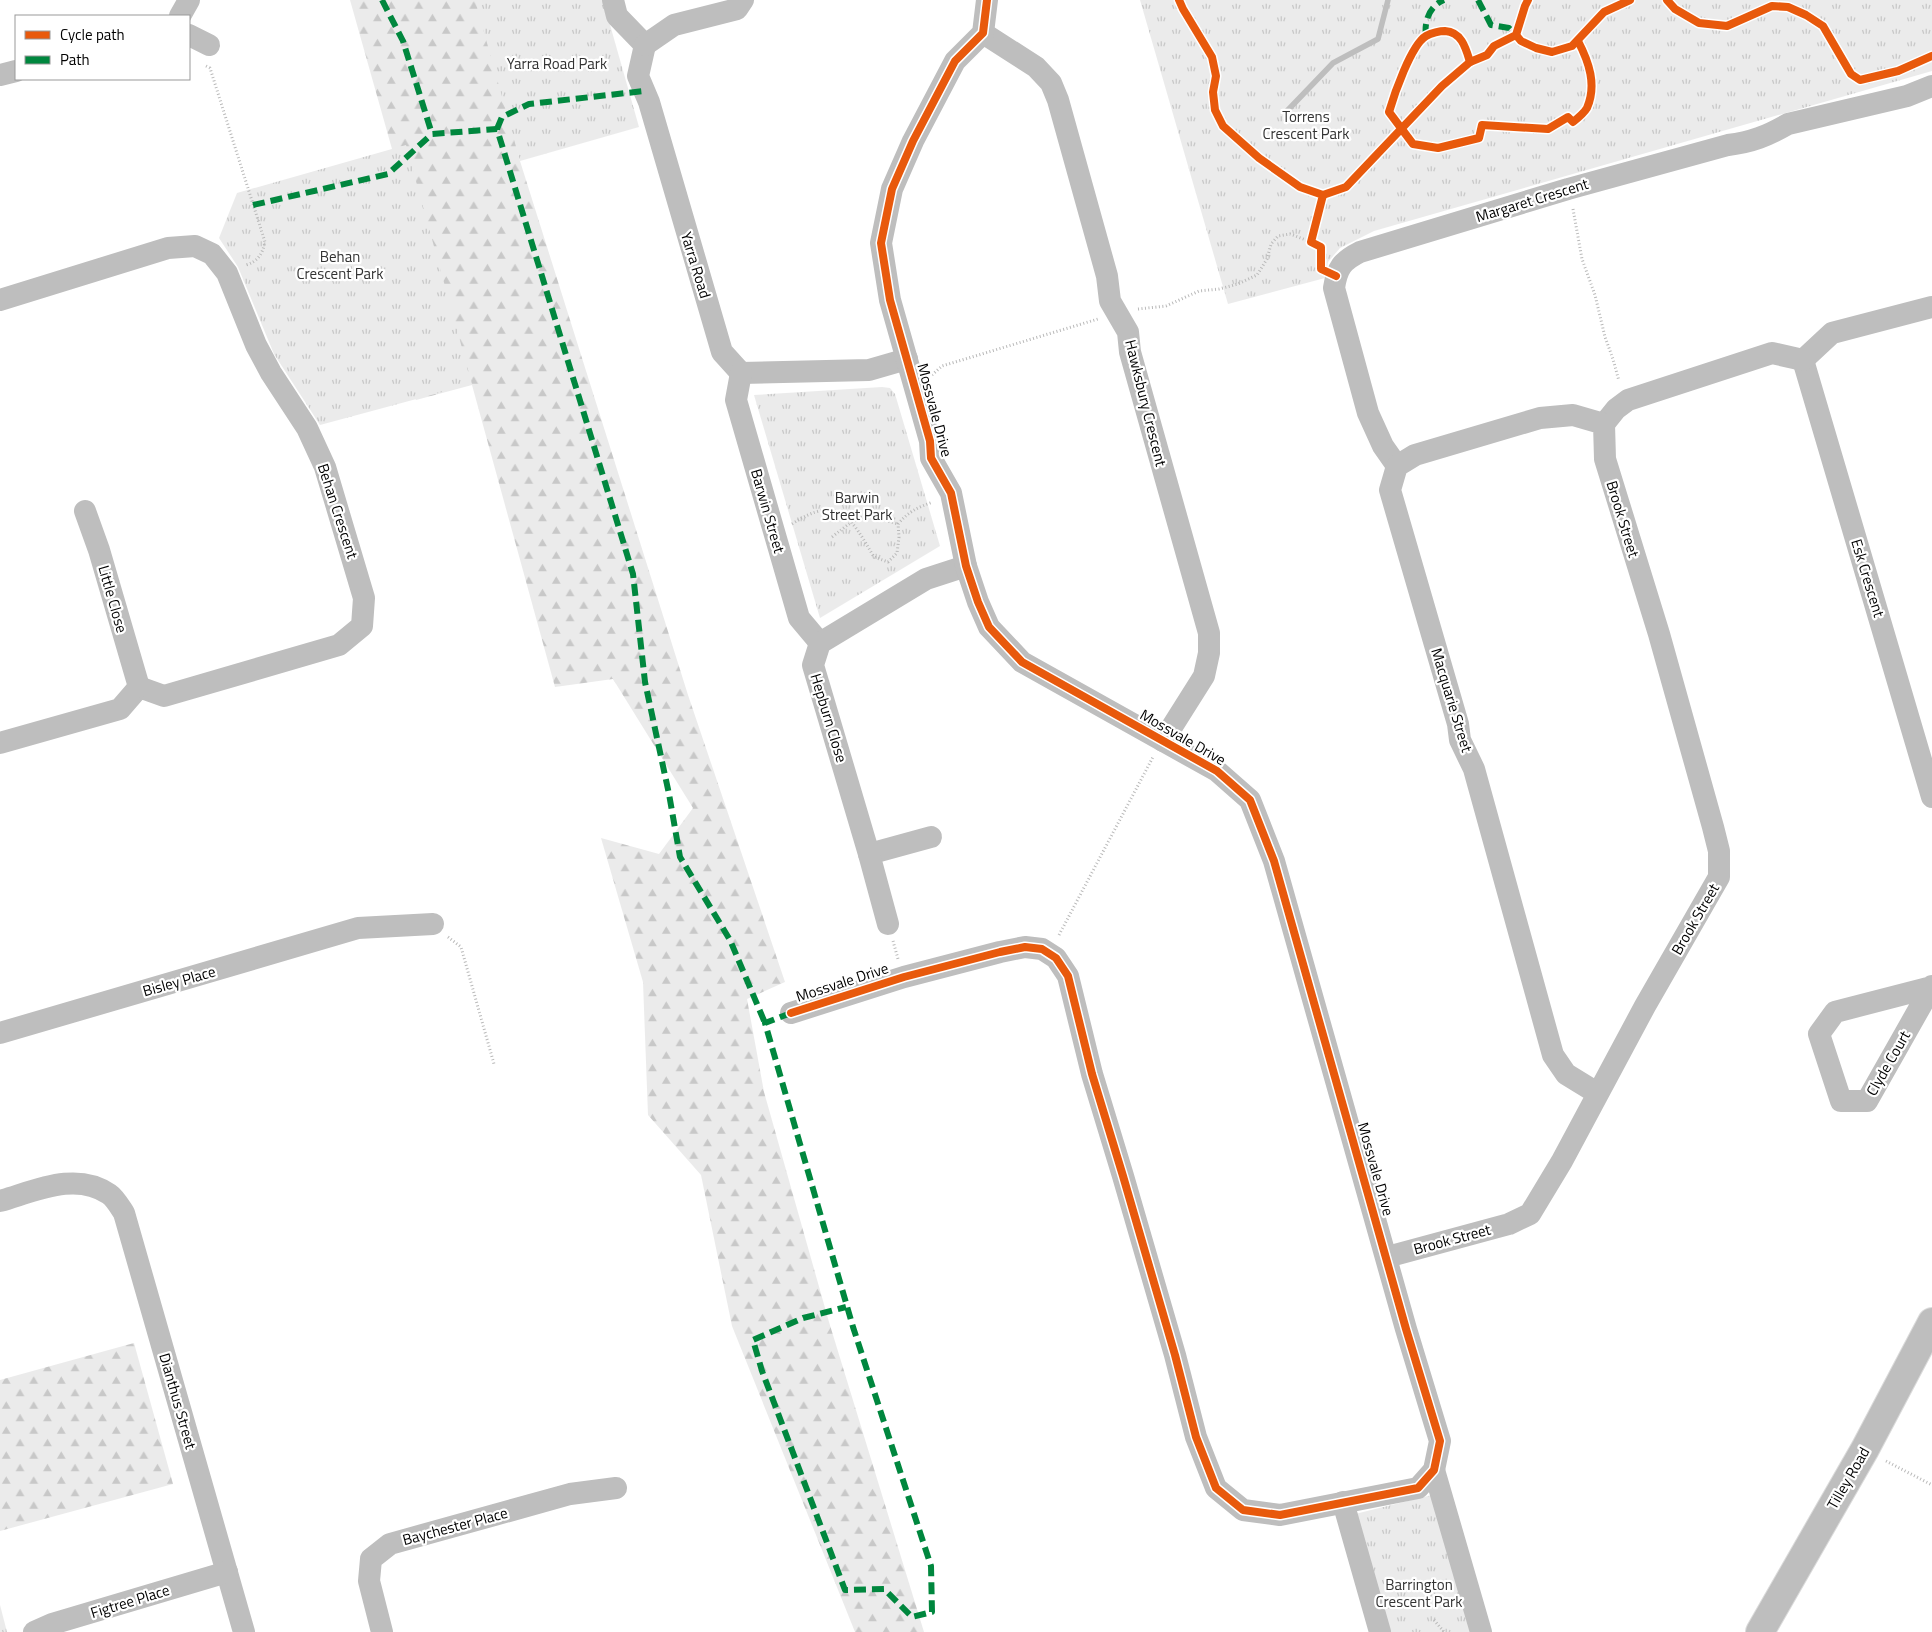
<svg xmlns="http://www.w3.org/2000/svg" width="1932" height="1632" viewBox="0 0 1932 1632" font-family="'Titillium Web',sans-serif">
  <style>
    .forest { fill: url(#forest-firs) }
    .park { fill: url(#park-tufts) }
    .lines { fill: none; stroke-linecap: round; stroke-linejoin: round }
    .stream { stroke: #bebebe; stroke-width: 5.5 }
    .major-casing { stroke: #dbdbdb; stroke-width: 30 }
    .path { stroke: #b9b9b9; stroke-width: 3; stroke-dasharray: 1 2.5; stroke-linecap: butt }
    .minor { stroke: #bebebe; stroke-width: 22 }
    .major { stroke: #bebebe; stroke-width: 28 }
    .quiet { stroke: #00873e; stroke-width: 6; stroke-dasharray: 12 6; stroke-linecap: butt }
    .cycleway-casing { stroke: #fff; stroke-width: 11 }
    .cycleway { stroke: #e8590c; stroke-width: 8 }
    .labels { text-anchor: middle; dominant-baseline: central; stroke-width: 4.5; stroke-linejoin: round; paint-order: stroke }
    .park-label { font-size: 15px; fill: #323232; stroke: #fff }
    .street-label { font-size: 15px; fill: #000; stroke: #fff }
  </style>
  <defs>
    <pattern id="forest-firs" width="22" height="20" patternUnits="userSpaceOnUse" patternTransform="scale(1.25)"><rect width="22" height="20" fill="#ebebeb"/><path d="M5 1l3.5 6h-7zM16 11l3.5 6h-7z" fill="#c8c8c8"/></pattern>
    <pattern id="park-tufts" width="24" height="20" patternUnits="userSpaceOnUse" patternTransform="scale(1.25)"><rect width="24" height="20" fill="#ebebeb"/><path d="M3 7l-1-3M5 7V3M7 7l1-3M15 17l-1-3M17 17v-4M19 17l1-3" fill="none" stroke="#c8c8c8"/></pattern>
  </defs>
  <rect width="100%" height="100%" fill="#fff"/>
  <!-- forest -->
  <g class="forest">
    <polygon points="350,0 580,0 501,79 520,161 688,695 785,982 747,999 764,1092 829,1322 924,1632 855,1632 732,1326 701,1175 648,1115 643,982 601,838 659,854 693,808 613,679 555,687 472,385 416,400 335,230 392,149"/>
    <polygon points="134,1343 173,1484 0,1531 0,1380"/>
  </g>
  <!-- park -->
  <g class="park">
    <polygon points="475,0 603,0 639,127 520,161"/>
    <polygon points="1140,0 1932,0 1932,71 1374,231 1340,248 1328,262 1325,278 1228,304"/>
    <polygon points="406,145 472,384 320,425 274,354 238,267 219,238 237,193"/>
    <polygon points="882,387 890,388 895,394 940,546 820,618 754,395"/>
    <polygon points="1432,1495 1472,1632 1389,1632 1355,1514"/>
    <polygon points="0,1605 7,1632 0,1632"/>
  </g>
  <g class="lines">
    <!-- stream -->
    <polyline class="stream" points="1286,112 1333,63 1378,39 1388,0"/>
    <defs>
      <polyline id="major" points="1760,1632 1865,1449 1932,1322"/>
    </defs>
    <!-- major casing -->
    <use href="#major" class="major-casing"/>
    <!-- path -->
    <g class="path">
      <path d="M206,66L210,68L265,242C262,255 258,261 246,265"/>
      <polyline points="1573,209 1582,259 1595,295 1605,337 1613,359 1619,381"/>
      <polyline points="1138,309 1166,306 1199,291 1219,289 1238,284 1257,275 1267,259 1271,244 1278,236 1290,234 1311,242"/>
      <polyline points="932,375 942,366 1098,319"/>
      <path d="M792,524C839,493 851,518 874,557L888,562L897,553L899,537L898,524C908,512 918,507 933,502"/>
      <path d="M832,537C861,514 862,513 898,524"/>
      <polyline points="1059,935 1153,757"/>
      <polyline points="448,937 461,947 494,1064"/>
      <polyline points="893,941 898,959"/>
      <polyline points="1886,1461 1932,1485"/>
      <polyline points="1434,1620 1444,1632"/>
    </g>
    <!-- minor -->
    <g class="minor">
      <polyline points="613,0 617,16 645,45 638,76 649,102 722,352 741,373 869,370 907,359"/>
      <polyline points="180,16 189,0"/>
      <polyline points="983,33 1036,67 1051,83 1058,100 1107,276 1110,301 1128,332 1130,352 1209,633 1209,653 1204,676 1163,741"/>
      <polyline points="189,35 209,45"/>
      <polyline points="645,45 674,25 737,9 743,0"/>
      <polyline points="0,75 16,71"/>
      <polyline points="0,300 168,248 195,246 212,254 227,273 256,345 271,373 307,428 325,467 364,598 362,626 339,645 164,696 139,687 120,709 0,743"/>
      <polyline points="1803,360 1932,797"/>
      <polyline points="741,373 736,400 799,618 820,643"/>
      <polyline points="1604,424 1616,409 1628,400 1772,353 1803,360 1832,333 1932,307"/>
      <path d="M1397,466L1383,446L1368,413L1334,288C1337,268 1342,261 1360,252L1568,189L1728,145C1752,142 1767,136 1788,124L1907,96L1932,86"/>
      <polyline points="85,511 99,550 139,687"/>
      <polyline points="869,854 931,837"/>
      <polyline points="888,924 869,854 813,665 820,643 926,579 966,566"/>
      <polyline points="1932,987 1835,1012 1819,1034 1841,1101 1867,1101 1923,1002 1932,987 1932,986"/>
      <polyline points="791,1013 904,977 1000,952 1025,947 1042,949 1056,958 1068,976 1092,1074 1123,1176 1175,1355 1196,1437 1216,1488 1243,1510 1280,1515 1418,1488 1434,1470 1440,1441 1406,1329 1274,861 1250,800 1217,771 1022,662 989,627 978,602 966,566 951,493 931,458 930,441 890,300 881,243 892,189 913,141 955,61 983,33 987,0"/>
      <polyline points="0,1033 358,928 433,924"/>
      <path d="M0,1201C35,1191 76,1171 109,1194C115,1198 120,1207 124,1213L244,1632"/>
      <polyline points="1387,1257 1509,1224 1530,1214 1562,1161 1645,1006 1719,877 1719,851 1713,827 1659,634 1605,459 1604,424 1573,415 1540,418 1415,455 1397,466 1390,490 1458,724 1460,740 1474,769 1553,1055 1566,1074 1597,1093"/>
      <polyline points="1434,1470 1481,1632"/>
      <polyline points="1343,1502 1380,1632"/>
      <polyline points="34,1632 52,1624 227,1572"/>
      <polyline points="382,1632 369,1581 371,1559 390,1544 570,1494 616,1488"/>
    </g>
    <!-- major -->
    <use href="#major" class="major"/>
    <!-- quiet -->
    <g class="quiet">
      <polyline points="382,0 403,41 432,134 497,129 633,574 645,682 669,794 680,857 730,940 765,1023"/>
      <polyline points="1478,0 1491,25 1509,28 1516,35"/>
      <path d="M1426,36C1424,22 1429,6 1444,0"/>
      <polyline points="497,129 502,117 529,104 644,91"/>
      <polyline points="253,205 388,174 432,134"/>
      <polyline points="791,1013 765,1023 853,1327 931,1566 932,1612 912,1617 884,1589 845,1590 762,1371 753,1340 803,1318 846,1307"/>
    </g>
    <defs>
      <g id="cycleway">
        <polyline points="1179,0 1183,9 1212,57 1216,76 1213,92 1215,110 1223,126 1259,158 1300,187 1323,195 1311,242 1321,247 1321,269 1336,276"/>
        <polyline points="1667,0 1675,9 1699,23 1727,26 1772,6 1788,7 1806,15 1823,26 1851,74 1860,80 1898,71 1932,56"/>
        <polyline points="1516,35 1521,41 1536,48 1552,52 1572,46 1604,12 1630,0"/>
        <path d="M1470,62C1466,49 1462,32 1445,31C1440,31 1431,33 1426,36C1411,45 1394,95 1389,112L1413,144L1438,148L1479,138L1482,125L1548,129L1568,117L1573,122C1578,118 1584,113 1587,108C1597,85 1589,62 1578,41"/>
        <polyline points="1323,195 1346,187 1442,86 1470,62 1487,55 1494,46 1516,35 1525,6 1528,0"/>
        <polyline points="791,1013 904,977 1000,952 1025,947 1042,949 1056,958 1068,976 1092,1074 1123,1176 1175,1355 1196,1437 1216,1488 1243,1510 1280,1515 1418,1488 1434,1470 1440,1441 1406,1329 1274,861 1250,800 1217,771 1022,662 989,627 978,602 966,566 951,493 931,458 930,441 890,300 881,243 892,189 913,141 955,61 983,33 987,0"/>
      </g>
    </defs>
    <!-- cycleway casing -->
    <use href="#cycleway" class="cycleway-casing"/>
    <!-- cycleway -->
    <use href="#cycleway" class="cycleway"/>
  </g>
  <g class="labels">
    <!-- park labels -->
    <g class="park-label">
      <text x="557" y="63">Yarra Road Park</text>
      <text x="1306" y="116">Torrens<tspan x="1306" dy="17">Crescent Park</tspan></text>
      <text x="340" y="256">Behan<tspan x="340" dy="17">Crescent Park</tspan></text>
      <text x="857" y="497">Barwin<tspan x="857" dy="17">Street Park</tspan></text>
      <text x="1419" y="1584">Barrington<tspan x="1419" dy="17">Crescent Park</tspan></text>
    </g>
    <!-- street labels -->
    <g class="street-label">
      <text transform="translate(1532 200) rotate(-17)">Margaret Crescent</text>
      <text transform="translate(696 265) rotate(73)">Yarra Road</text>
      <text transform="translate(1146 403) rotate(76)">Hawksbury Crescent</text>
      <text transform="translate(935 410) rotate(75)">Mossvale Drive</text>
      <text transform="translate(338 511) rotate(72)">Behan Crescent</text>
      <text transform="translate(768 511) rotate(74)">Barwin Street</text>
      <text transform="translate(1623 519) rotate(73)">Brook Street</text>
      <text transform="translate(1868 578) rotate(73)">Esk Crescent</text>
      <text transform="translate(113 599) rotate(74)">Little Close</text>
      <text transform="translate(1452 700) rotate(73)">Macquarie Street</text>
      <text transform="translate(829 718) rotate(73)">Hepburn Close</text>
      <text transform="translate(1183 737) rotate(30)">Mossvale Drive</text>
      <text transform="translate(1695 919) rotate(-60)">Brook Street</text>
      <text transform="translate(179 981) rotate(-16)">Bisley Place</text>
      <text transform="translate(842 982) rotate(-18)">Mossvale Drive</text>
      <text transform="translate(1888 1063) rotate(-60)">Clyde Court</text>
      <text transform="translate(1376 1169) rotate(74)">Mossvale Drive</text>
      <text transform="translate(1452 1239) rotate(-15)">Brook Street</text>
      <text transform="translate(178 1401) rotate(74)">Dianthus Street</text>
      <text transform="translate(1848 1478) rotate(-60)">Tilley Road</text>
      <text transform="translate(455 1526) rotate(-15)">Baychester Place</text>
      <text transform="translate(130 1601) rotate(-17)">Figtree Place</text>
    </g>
  </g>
  <!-- legend -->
  <rect x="15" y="15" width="175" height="65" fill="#ffffff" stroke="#999999"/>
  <rect x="25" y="31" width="25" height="8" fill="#e8590c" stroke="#999999"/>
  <text x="60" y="40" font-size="15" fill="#000000">Cycle path</text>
  <rect x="25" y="56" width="25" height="8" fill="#00873e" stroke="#999999"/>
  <text x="60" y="65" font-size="15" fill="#000000">Path</text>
</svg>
